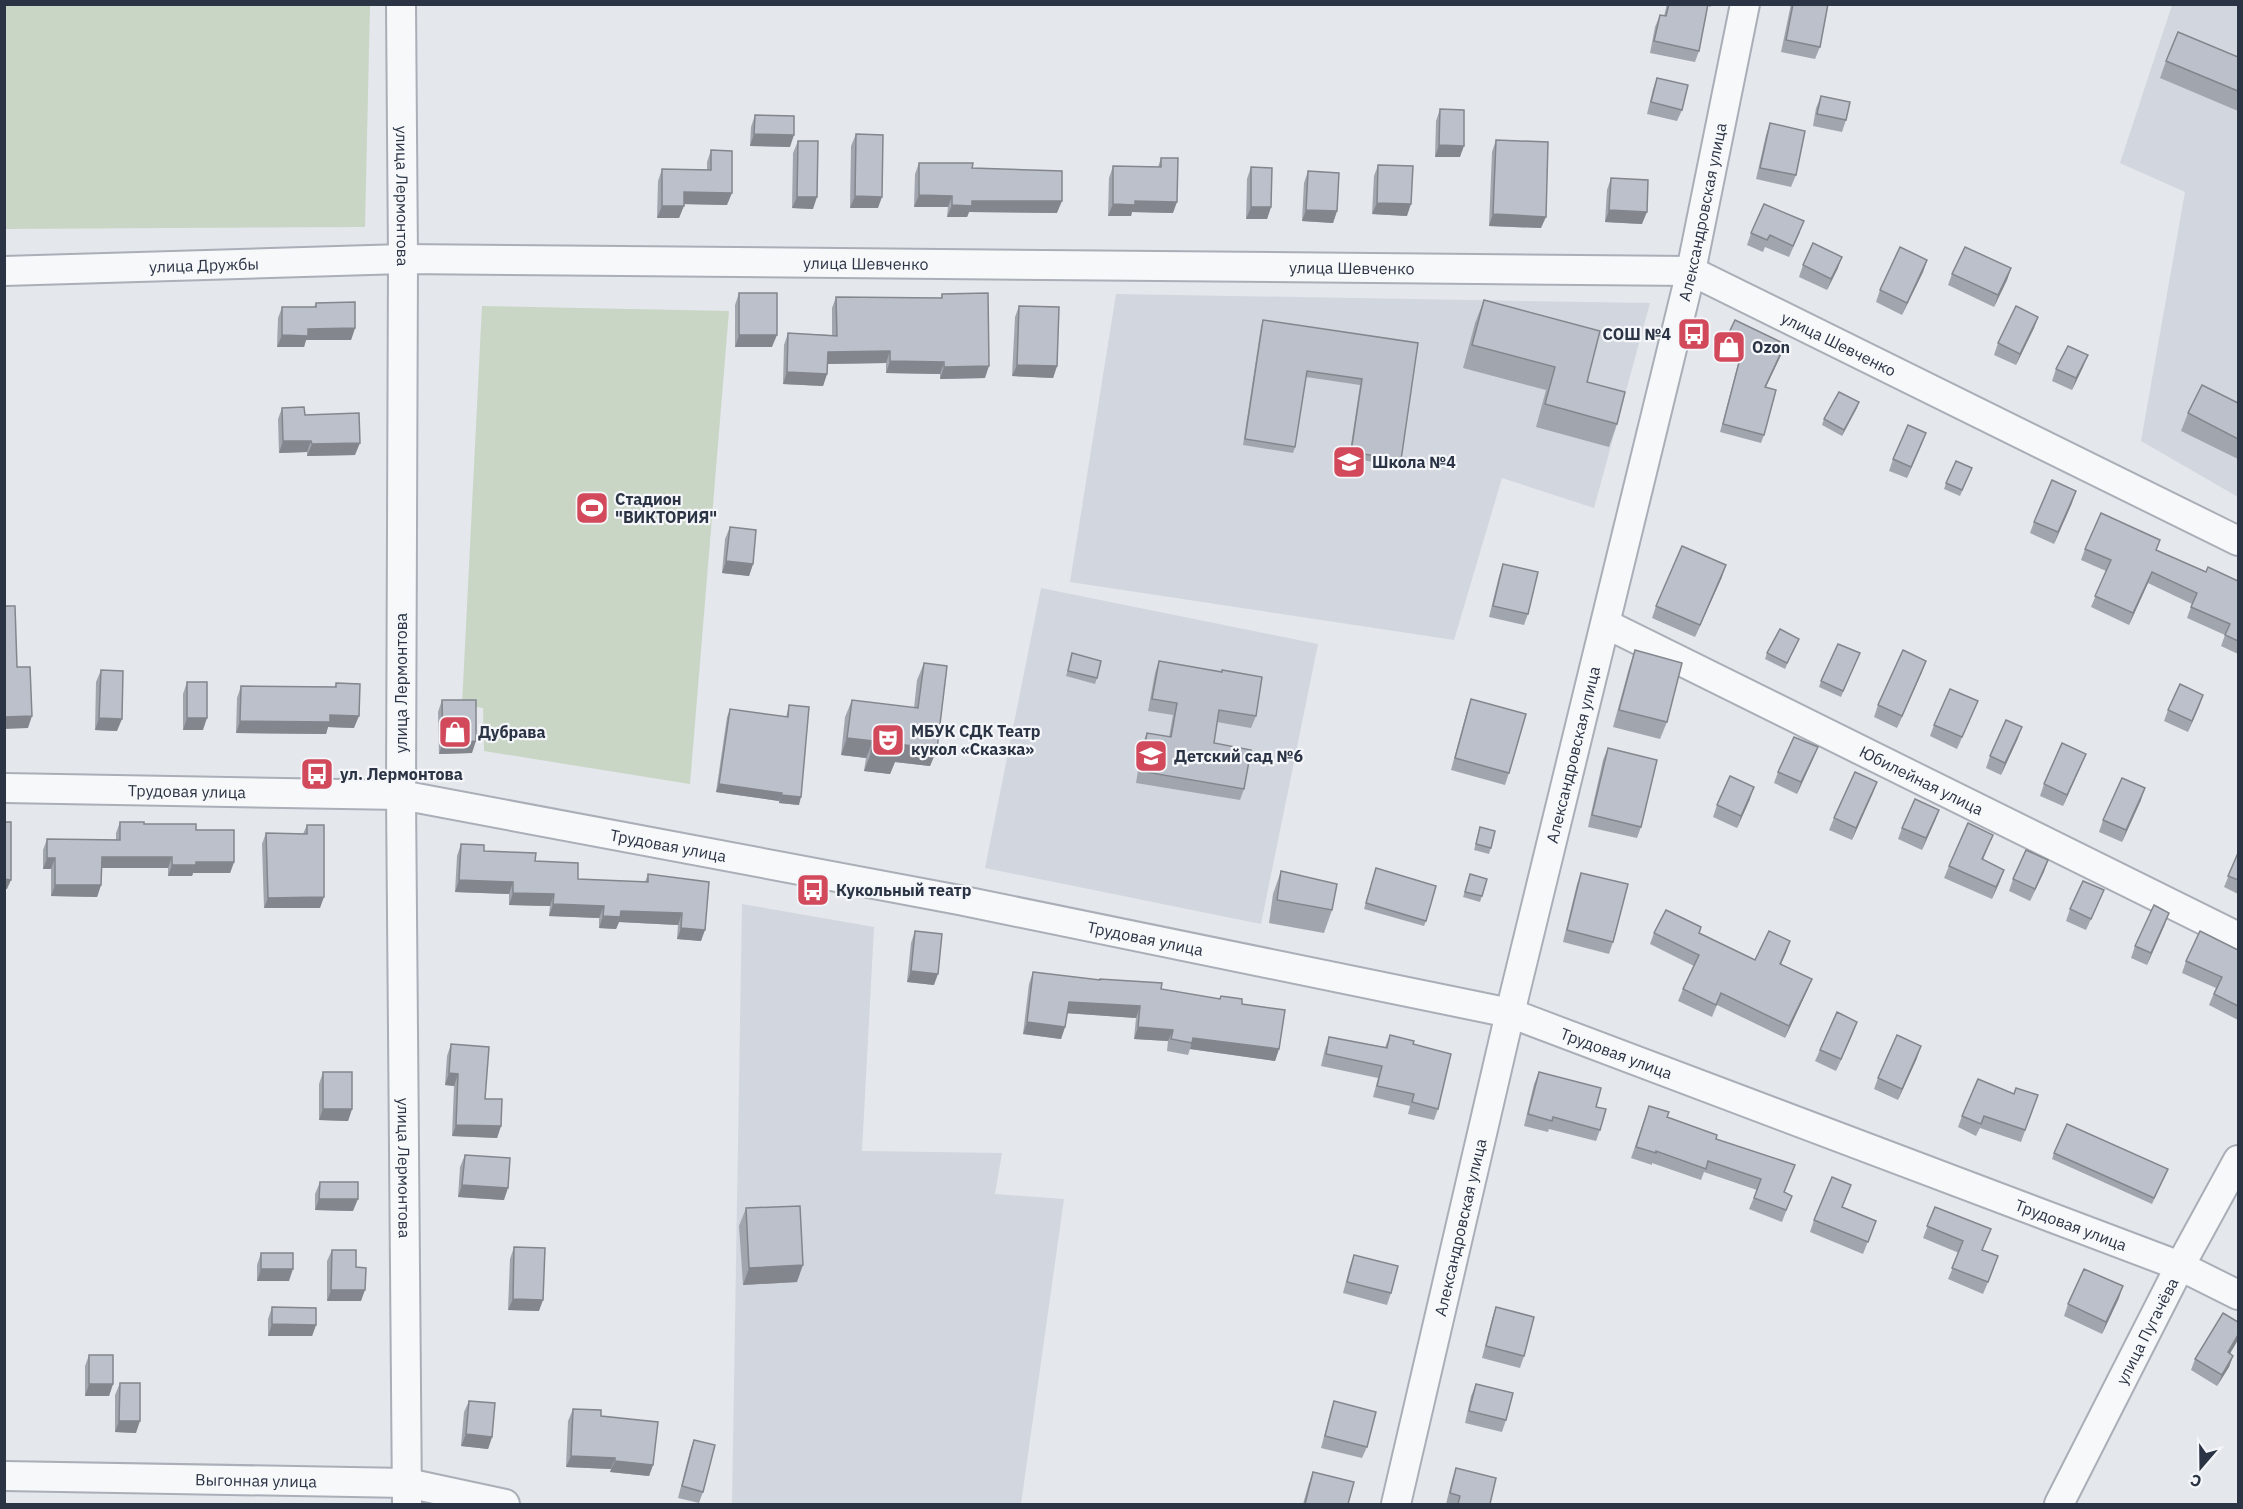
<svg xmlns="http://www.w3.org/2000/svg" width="2243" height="1509" viewBox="0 0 2243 1509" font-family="'IBM Plex Sans',sans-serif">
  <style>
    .built { fill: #d2d6de }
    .green { fill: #c9d6c5 }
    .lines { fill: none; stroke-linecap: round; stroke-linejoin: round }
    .minor-casing { stroke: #a9aeb7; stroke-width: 32 }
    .minor { stroke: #f7f8fa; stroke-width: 28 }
    .wall { fill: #a1a5ae }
    .shaded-wall { fill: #83868d }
    .building { fill: #bbc0ca; stroke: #83868d; stroke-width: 1.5 }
    .labels { text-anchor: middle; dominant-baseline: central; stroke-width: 4.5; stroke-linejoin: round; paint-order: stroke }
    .street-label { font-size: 16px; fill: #2b3445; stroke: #f4f6f9 }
    .poi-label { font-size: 16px; font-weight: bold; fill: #2b3445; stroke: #f4f6f9; text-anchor: start }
  </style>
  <rect width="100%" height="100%" fill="#e4e7ec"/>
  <!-- built -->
  <g class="built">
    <polygon points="2172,5 2238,5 2238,497 2141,441 2185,192 2120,163"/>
    <polygon points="1116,294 1650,303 1594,508 1502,478 1454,640 1070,582"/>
    <polygon points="1041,588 1318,644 1261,924 985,868"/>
    <polygon points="742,904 874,927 862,1151 1002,1153 995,1194 1064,1199 1021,1504 732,1504"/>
  </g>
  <!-- green -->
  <g class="green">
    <polygon points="4,5 370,5 365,227 5,229"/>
    <polygon points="482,306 729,311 690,784 484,751 483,708 462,705"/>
  </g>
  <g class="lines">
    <defs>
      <g id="minor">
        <path id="s1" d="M401,4L403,259L401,795L407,1504"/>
        <path id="s2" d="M4,271L403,259L1691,271L2238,541"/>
        <path id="s3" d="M1606,624L2238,937"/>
        <path id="s4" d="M4,788L401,795L959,900L1510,1013L2180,1266L2238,1295"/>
        <path id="s5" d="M4,1476L407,1483L505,1504"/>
        <path id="s6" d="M1396,1504L1510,1013L1691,271L1745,4"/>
        <path id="s7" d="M2059,1504L2180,1266L2238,1160"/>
      </g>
    </defs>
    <!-- minor casing -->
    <use href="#minor" class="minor-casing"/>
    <!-- minor -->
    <use href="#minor" class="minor"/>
  </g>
  <!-- wall -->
  <g class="wall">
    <polygon points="1667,4 1711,4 1711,7 1708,6 1699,51 1695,62 1650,53 1655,27 1660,15 1664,16"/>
    <polygon points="1791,4 1828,4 1820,47 1815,59 1781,52"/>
    <polygon points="2238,57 2238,111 2160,78 2166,61"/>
    <polygon points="1657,78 1682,110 1677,121 1647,114 1653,89"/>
    <polygon points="1821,96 1846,120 1842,132 1813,126 1816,108"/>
    <polygon points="1440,109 1460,157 1435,157 1436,121"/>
    <polygon points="755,115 790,147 750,146 751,127"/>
    <polygon points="1770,123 1796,175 1791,187 1756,179 1766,135"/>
    <polygon points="856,134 878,208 850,208 851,146"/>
    <polygon points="1496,140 1541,228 1489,226 1492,152"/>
    <polygon points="798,141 813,209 792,208 793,153"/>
    <polygon points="711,150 727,205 684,204 679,218 657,218 658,181 662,169 707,170 707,162"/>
    <polygon points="1161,158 1173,213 1132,212 1131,216 1108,216 1109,178 1113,166 1158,167"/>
    <polygon points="919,163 972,168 1057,213 969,212 967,217 947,217 948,207 914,207 915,174"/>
    <polygon points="1378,165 1407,216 1372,214 1374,176"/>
    <polygon points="1251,167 1271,207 1267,219 1246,219 1247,179"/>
    <polygon points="1308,171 1337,211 1333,223 1302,221 1304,183"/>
    <polygon points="1611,178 1642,224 1605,222 1607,190"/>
    <polygon points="1800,232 1789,257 1765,247 1763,252 1747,245 1751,233"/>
    <polygon points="1927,260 1923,272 1902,315 1876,302 1880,290"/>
    <polygon points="1803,265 1838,268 1827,290 1799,277"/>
    <polygon points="2011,268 2007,280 1994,307 1948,285 1952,274"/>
    <polygon points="739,293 772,347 735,347 735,305"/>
    <polygon points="942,294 985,378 940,379 940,374 886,373 886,363 828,364 827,374 823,386 783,384 784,345 788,333 832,335 832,308 836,297 941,298"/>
    <polygon points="1484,300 1587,382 1617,424 1609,447 1536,427 1546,390 1463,368 1475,323"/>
    <polygon points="316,303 355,328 351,340 306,340 304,347 277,347 278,318 282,307 314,307"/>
    <polygon points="1019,306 1057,366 1053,378 1012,376 1015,317"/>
    <polygon points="2038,317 2034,328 2016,365 1994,355 1998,343"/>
    <polygon points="1263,320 1418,343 1401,460 1399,466 1349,458 1360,385 1306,377 1295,447 1293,453 1243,445 1261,326"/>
    <polygon points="1724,343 1782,353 1766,387 1764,435 1761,443 1720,432 1739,360 1721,351"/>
    <polygon points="2088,355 2083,367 2072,390 2052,381 2056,369"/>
    <polygon points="1859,402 1842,436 1822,425 1824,419"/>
    <polygon points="2238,403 2238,459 2181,431 2188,413"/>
    <polygon points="282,408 305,415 355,455 307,456 307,452 279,453 278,419"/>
    <polygon points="1926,433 1907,478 1889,471 1893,459"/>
    <polygon points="1970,473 1960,496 1944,489 1946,483"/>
    <polygon points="2072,503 2054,544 2030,533 2034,522"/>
    <polygon points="730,527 753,564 749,576 722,573 725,539"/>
    <polygon points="2085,549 2156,551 2206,572 2238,581 2238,654 2221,646 2225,635 2187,618 2192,604 2148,583 2129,625 2091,607 2106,571 2081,560"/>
    <polygon points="1503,564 1528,614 1524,625 1489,617 1499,576"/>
    <polygon points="1722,577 1695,637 1652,618 1656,606"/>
    <polygon points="1799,639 1785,669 1765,659 1767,653"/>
    <polygon points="1635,650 1667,722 1660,739 1613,727 1629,668"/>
    <polygon points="1072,653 1097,678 1095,684 1066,676"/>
    <polygon points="1860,653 1841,697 1819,687 1821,681"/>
    <polygon points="1159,661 1256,716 1251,728 1217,722 1214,743 1244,789 1240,800 1136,783 1142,745 1147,733 1169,737 1173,715 1148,711 1155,673"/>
    <polygon points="924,663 937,749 930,766 895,762 890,774 864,771 866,758 841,755 845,717 852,700 914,708 917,680"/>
    <polygon points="101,670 117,731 95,730 96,682"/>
    <polygon points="1922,672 1897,728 1874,717 1878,705"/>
    <polygon points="187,682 203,730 183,730 183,694"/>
    <polygon points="336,683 354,728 328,727 326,734 236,733 237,698 241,686 335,687"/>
    <polygon points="2203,695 2188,732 2164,721 2168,710"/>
    <polygon points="1471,699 1509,773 1505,785 1451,770 1467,711"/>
    <polygon points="442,700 472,753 439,754 438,712"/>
    <polygon points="789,705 799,805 779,803 779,801 716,792 727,717 730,709 786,717"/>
    <polygon points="1973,713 1957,749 1930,736 1934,725"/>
    <polygon points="2018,738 2001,775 1986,768 1990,756"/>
    <polygon points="1818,747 1813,759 1797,794 1774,783 1778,772"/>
    <polygon points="1608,748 1641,827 1637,838 1588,827 1603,760"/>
    <polygon points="2081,766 2063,806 2040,796 2044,784"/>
    <polygon points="1877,782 1852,840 1829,830 1834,818"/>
    <polygon points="1750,799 1737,828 1713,817 1717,805"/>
    <polygon points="2141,800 2122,842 2099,832 2103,820"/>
    <polygon points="1939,810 1922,850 1898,839 1902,828"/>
    <polygon points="120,822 196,830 234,862 230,873 193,873 192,876 168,876 168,868 101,868 101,885 97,897 51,896 51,869 43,869 43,850 47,839 116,840 116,833"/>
    <polygon points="307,825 320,908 264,908 262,844 266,833 303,834"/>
    <polygon points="1480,827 1491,848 1489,854 1474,850"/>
    <polygon points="1993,835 1983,860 2000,881 1992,899 1944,878 1949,866"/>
    <polygon points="461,844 484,851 535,861 578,879 645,882 648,874 709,882 701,941 677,939 678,925 619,922 616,929 599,928 599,918 549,916 550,906 509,905 509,894 455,892 457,856"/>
    <polygon points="2238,853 2238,894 2224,887"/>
    <polygon points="2048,860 2030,901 2009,891 2013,879"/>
    <polygon points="1281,871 1332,910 1324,933 1269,923 1273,894"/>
    <polygon points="1581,873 1613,942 1609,954 1563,942 1577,884"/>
    <polygon points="1374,874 1426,921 1424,926 1364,909"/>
    <polygon points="1470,874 1482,896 1480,902 1463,897"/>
    <polygon points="2099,902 2086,930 2066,921 2070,909"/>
    <polygon points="2165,924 2147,965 2131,958 2135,946"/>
    <polygon points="1701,927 1699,933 1755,960 1790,941 1781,964 1812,979 1807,991 1785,1038 1717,1005 1712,1017 1678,1001 1683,989 1694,966 1650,944 1654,933"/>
    <polygon points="915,931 934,985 907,982 911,943"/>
    <polygon points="2238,950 2238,1020 2209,1005 2216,988 2182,973 2186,961"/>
    <polygon points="1033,972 1161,989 1219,999 1221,996 1242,1004 1279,1049 1275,1061 1190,1049 1188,1055 1167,1051 1168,1041 1134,1039 1136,1018 1067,1013 1065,1027 1061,1039 1023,1034 1029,984"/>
    <polygon points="1853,1033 1836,1071 1815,1061 1820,1050"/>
    <polygon points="1390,1035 1413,1044 1438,1109 1434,1120 1408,1114 1410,1106 1373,1097 1378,1078 1321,1066 1325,1049 1329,1037 1385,1047"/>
    <polygon points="451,1044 485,1099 501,1126 497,1138 452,1136 454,1086 445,1085 447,1056"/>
    <polygon points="1917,1058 1898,1100 1874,1089 1878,1078"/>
    <polygon points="323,1072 352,1109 348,1121 319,1120 319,1084"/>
    <polygon points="1539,1072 1600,1130 1596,1141 1549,1129 1548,1132 1524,1126 1534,1084"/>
    <polygon points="2014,1094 2038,1095 2021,1142 1980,1128 1976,1136 1958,1127 1962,1116"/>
    <polygon points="1649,1106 1667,1117 1716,1139 1784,1192 1792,1196 1782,1222 1749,1209 1757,1190 1704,1172 1701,1180 1652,1163 1652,1165 1631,1158"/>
    <polygon points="2054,1153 2168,1169 2152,1204 2052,1159"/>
    <polygon points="465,1155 504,1200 458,1197 460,1167"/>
    <polygon points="320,1182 353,1211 315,1210 315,1194"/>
    <polygon points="1843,1207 1876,1221 1863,1254 1810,1232 1814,1220"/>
    <polygon points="1935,1207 1983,1250 1994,1268 1983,1294 1948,1279 1959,1253 1923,1238"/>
    <polygon points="746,1208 797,1282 743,1285 739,1226"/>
    <polygon points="514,1247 539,1311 508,1310 510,1259"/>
    <polygon points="332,1250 361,1301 327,1301 327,1261"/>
    <polygon points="261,1253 289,1281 257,1281 257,1265"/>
    <polygon points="1354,1255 1391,1293 1387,1305 1343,1293 1350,1266"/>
    <polygon points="2119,1298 2102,1334 2064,1316 2068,1304"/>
    <polygon points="272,1307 316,1325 312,1336 268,1336 268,1319"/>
    <polygon points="1496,1307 1524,1356 1520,1368 1482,1358 1492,1319"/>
    <polygon points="2230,1354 2233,1356 2229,1367 2217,1386 2191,1370 2195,1359"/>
    <polygon points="89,1355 113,1384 109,1396 85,1396 85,1366"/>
    <polygon points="120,1383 136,1433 115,1432 115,1395"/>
    <polygon points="1476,1384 1506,1420 1502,1432 1465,1423 1471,1396"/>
    <polygon points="469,1401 492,1437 488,1449 461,1446 464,1412"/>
    <polygon points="1334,1401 1367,1447 1362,1458 1321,1448 1330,1413"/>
    <polygon points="573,1409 601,1416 653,1465 649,1476 610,1472 611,1469 566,1467 568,1421"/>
    <polygon points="694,1440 703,1492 699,1503 678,1498 690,1451"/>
    <polygon points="1456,1468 1490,1504 1446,1504 1452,1480"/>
    <polygon points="1313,1472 1348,1504 1303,1504 1309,1483"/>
  </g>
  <!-- shaded-wall -->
  <g class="shaded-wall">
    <polygon points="754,134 794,135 790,147 750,146"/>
    <polygon points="1439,145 1464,146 1460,157 1435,157"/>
    <polygon points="684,192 732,193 727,205 680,204"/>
    <polygon points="919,195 952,196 948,207 914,207"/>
    <polygon points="855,196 882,197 878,208 850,208"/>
    <polygon points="797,197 817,197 813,209 792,208"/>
    <polygon points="972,201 1062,201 1057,213 969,212 967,217 947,217 952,205"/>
    <polygon points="1135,201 1177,202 1173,213 1132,212 1131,216 1108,216 1113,204"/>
    <polygon points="1377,203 1411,204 1407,216 1372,214"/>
    <polygon points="662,206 684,206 679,218 657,218"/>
    <polygon points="1251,207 1271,207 1267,219 1246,219"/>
    <polygon points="1306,210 1337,211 1333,223 1302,221"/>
    <polygon points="1609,210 1647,212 1642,224 1605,222"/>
    <polygon points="1493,214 1546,217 1541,228 1489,226"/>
    <polygon points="1842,257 1838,268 1827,290 1831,279"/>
    <polygon points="1927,260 1923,272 1902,315 1907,303"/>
    <polygon points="2011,268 2007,280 1994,307 1998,295"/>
    <polygon points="2038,317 2034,328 2016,365 2020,354"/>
    <polygon points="355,328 351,340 306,340 304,347 277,347 282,335 308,329"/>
    <polygon points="739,335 777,335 772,347 735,347"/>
    <polygon points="1785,344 1782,353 1762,395 1765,387"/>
    <polygon points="890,351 886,363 824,364 828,352"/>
    <polygon points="2088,355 2083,367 2072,390 2076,378"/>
    <polygon points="890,361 944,362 940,374 886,373"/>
    <polygon points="1017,365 1057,366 1053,378 1012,376"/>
    <polygon points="989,366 985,378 940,379 944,367"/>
    <polygon points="787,372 827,374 823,386 783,384"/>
    <polygon points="1859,402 1857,408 1842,436 1844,430"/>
    <polygon points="1926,433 1922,444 1907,478 1911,467"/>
    <polygon points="283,441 311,441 307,452 279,453"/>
    <polygon points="360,443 355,455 307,456 312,444"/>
    <polygon points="2076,491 2072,503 2054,544 2058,532"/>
    <polygon points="726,561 753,564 749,576 722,573"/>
    <polygon points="1726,565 1722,577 1695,637 1700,625"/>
    <polygon points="2152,572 2148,583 2129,625 2133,613"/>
    <polygon points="1926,661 1922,672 1897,728 1902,716"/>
    <polygon points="2203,695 2199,707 2188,732 2192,721"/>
    <polygon points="330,715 359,716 354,728 328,727 326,734 236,733 240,721"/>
    <polygon points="32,716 28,728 4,729 4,717"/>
    <polygon points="99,718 122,719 117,731 95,730"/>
    <polygon points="187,718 207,718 203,730 183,730"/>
    <polygon points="2022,727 2018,738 2001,775 2005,763"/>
    <polygon points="847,738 873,741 866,758 841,755"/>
    <polygon points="476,741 472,753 439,754 443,742"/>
    <polygon points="898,744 937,749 930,766 895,762 890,774 864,771 871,753"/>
    <polygon points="1818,747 1813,759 1797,794 1801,782"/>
    <polygon points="2086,754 2081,766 2063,806 2067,795"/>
    <polygon points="1877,782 1873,793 1852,840 1856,828"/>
    <polygon points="719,784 782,793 779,801 716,792"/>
    <polygon points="1754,787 1750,799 1737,828 1741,816"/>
    <polygon points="2145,788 2141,800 2122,842 2126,830"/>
    <polygon points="781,795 801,797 799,805 779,803"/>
    <polygon points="1939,810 1935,821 1922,850 1926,838"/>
    <polygon points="102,857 172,857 168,868 98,868"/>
    <polygon points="47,858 55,858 51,869 43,869"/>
    <polygon points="2048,860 2044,872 2030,901 2035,889"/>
    <polygon points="196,862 234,862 230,873 193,873 192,876 168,876 172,865"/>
    <polygon points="2004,870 2000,881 1992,899 1996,887"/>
    <polygon points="4,879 11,880 7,889 4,889"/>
    <polygon points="459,880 513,882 509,894 455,892"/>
    <polygon points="55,885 101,885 97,897 51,896"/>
    <polygon points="513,893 554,894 550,906 509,905"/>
    <polygon points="324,897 320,908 264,908 268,898"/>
    <polygon points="553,904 604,906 599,918 549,916"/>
    <polygon points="621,911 682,913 678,925 619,922 616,929 599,928 603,916"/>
    <polygon points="2169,913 2165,924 2147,965 2151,953"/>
    <polygon points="681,928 705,930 701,941 677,939"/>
    <polygon points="1790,941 1786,953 1776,975 1780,964"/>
    <polygon points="911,971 938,974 934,985 907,982"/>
    <polygon points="1812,979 1807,991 1785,1038 1789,1026"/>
    <polygon points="1069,1002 1140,1006 1136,1018 1064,1013"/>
    <polygon points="1027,1022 1065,1027 1061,1039 1023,1034"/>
    <polygon points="1857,1022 1853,1033 1836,1071 1841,1059"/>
    <polygon points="1138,1027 1173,1030 1168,1041 1134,1039"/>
    <polygon points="1193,1038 1279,1049 1275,1061 1190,1049"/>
    <polygon points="1921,1046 1917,1058 1898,1100 1902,1089"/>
    <polygon points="449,1073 458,1074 454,1086 445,1085"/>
    <polygon points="323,1109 352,1109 348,1121 319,1120"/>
    <polygon points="456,1125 501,1126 497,1138 452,1136"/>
    <polygon points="462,1185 508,1188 504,1200 458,1197"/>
    <polygon points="319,1199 358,1199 353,1211 315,1210"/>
    <polygon points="803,1265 797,1282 743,1285 749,1268"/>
    <polygon points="261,1269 293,1269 289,1281 257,1281"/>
    <polygon points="2123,1286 2119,1298 2102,1334 2106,1322"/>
    <polygon points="331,1290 365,1290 361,1301 327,1301"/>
    <polygon points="513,1299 543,1300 539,1311 508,1310"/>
    <polygon points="272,1324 316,1325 312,1336 268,1336"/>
    <polygon points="2238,1335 2238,1340 2224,1364 2228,1352"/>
    <polygon points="2233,1356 2229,1367 2217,1386 2222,1375"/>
    <polygon points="89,1384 113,1384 109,1396 85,1396"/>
    <polygon points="119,1421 140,1421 136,1433 115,1432"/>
    <polygon points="466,1434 492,1437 488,1449 461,1446"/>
    <polygon points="571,1456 615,1458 611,1469 566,1467"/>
    <polygon points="615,1461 653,1465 649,1476 610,1472"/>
  </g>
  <!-- building -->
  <g class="building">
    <polygon points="1669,4 1708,4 1699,51 1654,41 1660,15 1666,16"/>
    <polygon points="1793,4 1828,4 1820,47 1786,40"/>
    <polygon points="2178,32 2238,57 2238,91 2166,61"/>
    <polygon points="1657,78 1688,85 1682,110 1651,102"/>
    <polygon points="1821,96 1850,102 1846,120 1817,114"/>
    <polygon points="1440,109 1464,110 1464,146 1439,145"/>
    <polygon points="755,115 794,116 794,135 754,134"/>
    <polygon points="1770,123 1805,131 1796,175 1760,168"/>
    <polygon points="856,134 883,135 882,197 855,196"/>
    <polygon points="1496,140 1548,142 1546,217 1493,214"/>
    <polygon points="798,141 818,141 817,197 797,197"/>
    <polygon points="711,150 732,151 732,193 684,192 684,206 662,206 662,169 711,170"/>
    <polygon points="1161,158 1178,158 1177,202 1135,201 1135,205 1113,204 1113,166 1161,167"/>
    <polygon points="919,163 973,163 972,168 1062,171 1062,201 972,201 972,206 952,205 952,196 919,195"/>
    <polygon points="1378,165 1413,166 1411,204 1377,203"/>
    <polygon points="1251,167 1272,168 1271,207 1251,207"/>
    <polygon points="1308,171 1339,173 1337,211 1306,210"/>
    <polygon points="1611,178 1648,180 1647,212 1609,210"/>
    <polygon points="1764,204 1804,221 1793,246 1770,235 1767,240 1751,233"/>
    <polygon points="1813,243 1842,257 1831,279 1803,265"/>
    <polygon points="1900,247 1927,260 1907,303 1880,290"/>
    <polygon points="1965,247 2011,268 1998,295 1952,274"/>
    <rect x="739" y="293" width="38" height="42"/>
    <polygon points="988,293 989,366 944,367 944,362 890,361 890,351 828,352 827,374 787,372 788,333 837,336 836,297 942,298 942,294"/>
    <polygon points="1484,300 1600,331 1587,382 1625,392 1617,424 1545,404 1555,367 1472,345"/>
    <polygon points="355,302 355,328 308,329 308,336 282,335 282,307 316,307 316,303"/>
    <polygon points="1019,306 1059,307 1057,366 1017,365"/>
    <polygon points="2016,306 2038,317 2020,354 1998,343"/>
    <polygon points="1263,320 1418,343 1401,460 1351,452 1362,379 1307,371 1295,447 1245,439"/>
    <polygon points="1735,320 1785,344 1765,387 1776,390 1764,435 1723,424 1742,351 1724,343"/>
    <polygon points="2068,346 2088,355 2076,378 2056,369"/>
    <polygon points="2202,385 2238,403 2238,439 2188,413"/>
    <polygon points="1839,392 1859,402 1844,430 1824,419"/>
    <polygon points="304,407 305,415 359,413 360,443 312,444 311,441 283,441 282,408"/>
    <polygon points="1908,425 1926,433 1911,467 1893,459"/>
    <polygon points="1956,461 1972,468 1962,490 1946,483"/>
    <polygon points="2052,480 2076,491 2058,532 2034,522"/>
    <polygon points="2101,513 2160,540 2156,550 2206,572 2208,567 2238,581 2238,641 2225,635 2230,624 2191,607 2197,593 2152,572 2133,613 2095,596 2111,560 2085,549"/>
    <polygon points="730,527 756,530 753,564 726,561"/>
    <polygon points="1682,546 1726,565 1700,625 1656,606"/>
    <polygon points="1503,564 1538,572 1528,614 1493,606"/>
    <polygon points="4,606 15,606 17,667 30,667 32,716 4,717"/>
    <polygon points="1780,629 1799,639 1787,663 1767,653"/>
    <polygon points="1838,644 1860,653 1843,691 1821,681"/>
    <polygon points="1635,650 1682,663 1667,722 1619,710"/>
    <polygon points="1903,650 1926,661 1902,716 1878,705"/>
    <polygon points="1072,653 1101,661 1097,678 1068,671"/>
    <polygon points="1159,661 1222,672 1222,670 1262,677 1256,716 1219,710 1214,743 1251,750 1244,789 1140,771 1147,733 1171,737 1177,703 1152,699"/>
    <polygon points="924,663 947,666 937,749 898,744 897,756 871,753 873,741 847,738 852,700 918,708"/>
    <polygon points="101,670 123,671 122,719 99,718"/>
    <rect x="187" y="682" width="20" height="36"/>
    <polygon points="336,683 360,684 359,716 330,715 330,722 240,721 241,686 336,687"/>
    <polygon points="2180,684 2203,695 2192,721 2168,710"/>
    <polygon points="1950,689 1978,701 1962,737 1934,725"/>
    <polygon points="1471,699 1526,714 1509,773 1455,758"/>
    <polygon points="442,700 476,700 476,741 443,742"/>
    <polygon points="789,705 809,707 801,797 781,795 782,793 719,784 730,709 788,717"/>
    <polygon points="2006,720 2022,727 2005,763 1990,756"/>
    <polygon points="1794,737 1818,747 1801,782 1778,772"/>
    <polygon points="2062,743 2086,754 2067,795 2044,784"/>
    <polygon points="1608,748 1657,760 1641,827 1592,815"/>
    <polygon points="1855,772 1877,782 1856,828 1834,818"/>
    <polygon points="1730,776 1754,787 1741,816 1717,805"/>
    <polygon points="2122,778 2145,788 2126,830 2103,820"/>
    <polygon points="1915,799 1939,810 1926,838 1902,828"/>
    <polygon points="4,822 11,822 11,880 4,879"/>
    <polygon points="120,822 144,822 144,824 196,824 196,830 234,830 234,862 196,862 196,865 172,865 172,857 102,857 101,885 55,885 55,858 47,858 47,839 120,840"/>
    <polygon points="1968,823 1993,835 1982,859 2004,870 1996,887 1949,866"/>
    <polygon points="307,825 324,825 324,897 268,898 266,833 307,834"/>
    <polygon points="1480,827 1495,831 1491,848 1476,844"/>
    <polygon points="461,844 484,845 484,851 536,853 535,861 578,863 578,879 648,882 648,874 709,882 705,930 681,928 682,913 621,911 620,917 603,916 604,906 553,904 554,894 513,893 513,882 459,880"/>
    <polygon points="2026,850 2048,860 2035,889 2013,879"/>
    <polygon points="2238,853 2238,880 2228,876"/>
    <polygon points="1376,868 1436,886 1426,921 1366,903"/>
    <polygon points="1281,871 1337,884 1332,910 1277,900"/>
    <polygon points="1581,873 1628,884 1613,942 1567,930"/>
    <polygon points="1470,874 1487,879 1482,896 1465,892"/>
    <polygon points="2083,881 2104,890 2091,919 2070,909"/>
    <polygon points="2154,905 2169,913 2151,953 2135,946"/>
    <polygon points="1666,910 1701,927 1699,933 1755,960 1769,931 1790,941 1780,964 1812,979 1789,1026 1721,993 1716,1005 1683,989 1699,955 1654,933"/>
    <polygon points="915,931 942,934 938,974 911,971"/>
    <polygon points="2200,931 2238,950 2238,1006 2214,994 2222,977 2186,961"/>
    <polygon points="1033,972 1100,980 1100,979 1162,983 1161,989 1220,999 1221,996 1242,999 1242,1004 1285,1010 1279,1049 1193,1038 1192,1043 1171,1039 1173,1030 1138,1027 1140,1006 1069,1002 1065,1027 1027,1022"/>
    <polygon points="1837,1012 1857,1022 1841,1059 1820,1050"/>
    <polygon points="1390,1035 1414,1041 1413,1044 1451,1054 1438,1109 1412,1102 1414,1094 1377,1086 1382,1066 1326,1054 1329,1037 1387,1048"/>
    <polygon points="1897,1035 1921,1046 1902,1089 1878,1078"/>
    <polygon points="451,1044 489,1047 485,1099 502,1099 501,1126 456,1125 458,1074 449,1073"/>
    <rect x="323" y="1072" width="29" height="37"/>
    <polygon points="1539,1072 1601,1088 1596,1107 1606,1109 1600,1130 1553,1117 1552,1121 1528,1114"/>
    <polygon points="1978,1079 2014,1094 2016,1088 2038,1095 2025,1130 1984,1116 1981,1124 1962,1116"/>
    <polygon points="1649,1106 1669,1112 1667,1117 1717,1135 1716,1139 1795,1165 1784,1192 1792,1196 1786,1210 1754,1198 1761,1179 1708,1161 1706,1169 1656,1151 1656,1153 1636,1147"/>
    <polygon points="2067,1124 2168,1169 2154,1198 2054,1153"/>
    <polygon points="465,1155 510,1158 508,1188 462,1185"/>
    <polygon points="1832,1177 1851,1185 1842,1207 1876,1221 1868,1242 1814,1220"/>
    <polygon points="320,1182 358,1182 358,1199 319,1199"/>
    <polygon points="800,1206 803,1265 749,1268 746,1208"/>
    <polygon points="1935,1207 1991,1229 1982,1250 1998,1256 1988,1282 1952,1268 1963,1241 1927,1226"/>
    <polygon points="514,1247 545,1248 543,1300 513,1299"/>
    <polygon points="332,1250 356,1250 356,1267 366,1268 365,1290 331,1290"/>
    <rect x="261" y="1253" width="32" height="16"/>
    <polygon points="1354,1255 1398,1266 1391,1293 1347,1282"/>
    <polygon points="2084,1269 2123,1286 2106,1322 2068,1304"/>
    <polygon points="272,1307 316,1308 316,1325 272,1324"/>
    <polygon points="1496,1307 1534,1317 1524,1356 1486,1346"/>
    <polygon points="2223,1313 2238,1322 2238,1335 2228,1352 2233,1356 2222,1375 2195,1359"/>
    <rect x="89" y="1355" width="24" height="29"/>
    <polygon points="120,1383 140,1383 140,1421 119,1421"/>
    <polygon points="1476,1384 1513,1393 1506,1420 1469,1411"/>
    <polygon points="469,1401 495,1403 492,1437 466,1434"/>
    <polygon points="1334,1401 1376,1412 1367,1447 1325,1436"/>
    <polygon points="573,1409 601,1410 601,1416 658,1422 653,1465 615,1461 615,1458 571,1456"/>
    <polygon points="694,1440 715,1445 703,1492 682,1486"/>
    <polygon points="1456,1468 1496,1478 1490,1504 1458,1504 1460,1496 1450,1493"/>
    <polygon points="1313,1472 1354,1482 1348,1504 1305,1504"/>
  </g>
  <!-- icons -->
  <defs>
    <symbol id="bus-square" viewBox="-11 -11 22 22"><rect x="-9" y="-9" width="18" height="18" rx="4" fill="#d1495b" stroke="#f4f6f9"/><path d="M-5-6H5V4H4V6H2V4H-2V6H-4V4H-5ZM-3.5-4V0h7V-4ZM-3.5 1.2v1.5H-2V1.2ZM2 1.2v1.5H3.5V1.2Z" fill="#fff"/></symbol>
    <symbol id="shop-square" viewBox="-11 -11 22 22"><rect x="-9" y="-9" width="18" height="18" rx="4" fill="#d1495b" stroke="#f4f6f9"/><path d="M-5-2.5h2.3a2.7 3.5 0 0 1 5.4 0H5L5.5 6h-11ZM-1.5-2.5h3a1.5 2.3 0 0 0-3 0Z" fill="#fff"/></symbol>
    <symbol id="school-square" viewBox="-11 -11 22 22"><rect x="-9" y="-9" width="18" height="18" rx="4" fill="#d1495b" stroke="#f4f6f9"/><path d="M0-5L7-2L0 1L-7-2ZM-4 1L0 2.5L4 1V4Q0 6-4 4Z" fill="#fff"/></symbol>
    <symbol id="stadium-square" viewBox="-11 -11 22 22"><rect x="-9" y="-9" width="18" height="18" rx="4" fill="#d1495b" stroke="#f4f6f9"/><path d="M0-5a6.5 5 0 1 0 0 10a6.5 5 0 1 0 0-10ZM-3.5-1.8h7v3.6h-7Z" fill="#fff"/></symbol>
    <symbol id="theatre-square" viewBox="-11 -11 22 22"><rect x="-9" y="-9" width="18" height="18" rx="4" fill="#d1495b" stroke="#f4f6f9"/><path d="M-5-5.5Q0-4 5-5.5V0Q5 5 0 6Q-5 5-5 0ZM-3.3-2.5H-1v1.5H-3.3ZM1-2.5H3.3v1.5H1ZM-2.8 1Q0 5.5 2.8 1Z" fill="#fff"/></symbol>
  </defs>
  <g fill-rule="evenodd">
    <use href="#bus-square" x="1675" y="315" width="38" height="38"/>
    <use href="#shop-square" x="1710" y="328" width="38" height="38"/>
    <use href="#school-square" x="1330" y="443" width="38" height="38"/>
    <use href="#stadium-square" x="573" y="489" width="38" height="38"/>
    <use href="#shop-square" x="436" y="713" width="38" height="38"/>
    <use href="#theatre-square" x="869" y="721" width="38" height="38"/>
    <use href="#school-square" x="1132" y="737" width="38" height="38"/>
    <use href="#bus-square" x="298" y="755" width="38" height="38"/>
    <use href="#bus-square" x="794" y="871" width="38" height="38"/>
  </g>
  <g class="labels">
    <!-- street labels -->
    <g class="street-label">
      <text stroke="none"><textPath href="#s1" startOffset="192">улица Лермонтова</textPath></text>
      <text stroke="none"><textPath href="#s6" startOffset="1328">Александровская улица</textPath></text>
      <text stroke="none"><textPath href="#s2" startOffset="862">улица Шевченко</textPath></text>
      <text stroke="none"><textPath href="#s2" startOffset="200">улица Дружбы</textPath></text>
      <text stroke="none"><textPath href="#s2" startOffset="1348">улица Шевченко</textPath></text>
      <text stroke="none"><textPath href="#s2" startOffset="1852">улица Шевченко</textPath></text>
      <text transform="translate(401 683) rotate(-90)">улица Лермонтова</text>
      <text stroke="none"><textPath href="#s6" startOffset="770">Александровская улица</textPath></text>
      <text stroke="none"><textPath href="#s3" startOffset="352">Юбилейная улица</textPath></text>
      <text stroke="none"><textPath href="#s4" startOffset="183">Трудовая улица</textPath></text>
      <text stroke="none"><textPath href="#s4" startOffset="669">Трудовая улица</textPath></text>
      <text stroke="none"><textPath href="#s4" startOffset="1155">Трудовая улица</textPath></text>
      <text stroke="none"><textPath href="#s4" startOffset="1641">Трудовая улица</textPath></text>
      <text stroke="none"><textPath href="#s1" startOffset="1164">улица Лермонтова</textPath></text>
      <text stroke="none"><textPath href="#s4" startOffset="2127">Трудовая улица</textPath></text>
      <text stroke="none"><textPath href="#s6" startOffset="284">Александровская улица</textPath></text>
      <text stroke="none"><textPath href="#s7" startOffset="194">улица Пугачёва</textPath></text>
      <text stroke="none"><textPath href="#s5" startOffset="252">Выгонная улица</textPath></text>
    </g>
    <!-- poi labels -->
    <g class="poi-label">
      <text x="1671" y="334" text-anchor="end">СОШ №4</text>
      <text x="1752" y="347">Ozon</text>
      <text x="1372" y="462">Школа №4</text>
      <text x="615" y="499">Стадион<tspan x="615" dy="18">"ВИКТОРИЯ"</tspan></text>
      <text x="911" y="731">МБУК СДК Театр<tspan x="911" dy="18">кукол «Сказка»</tspan></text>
      <text x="478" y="732">Дубрава</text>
      <text x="1174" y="756">Детский сад №6</text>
      <text x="340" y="774">ул. Лермонтова</text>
      <text x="836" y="890">Кукольный театр</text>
    </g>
  </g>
  <!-- border -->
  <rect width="2243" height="1509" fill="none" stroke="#2b3445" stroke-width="12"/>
  <!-- north arrow -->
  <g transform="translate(2201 1467) rotate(200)" stroke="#f4f6f9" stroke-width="4.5" paint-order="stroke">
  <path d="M0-4.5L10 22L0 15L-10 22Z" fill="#2b3445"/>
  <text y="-9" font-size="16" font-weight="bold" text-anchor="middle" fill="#2b3445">С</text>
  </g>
</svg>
